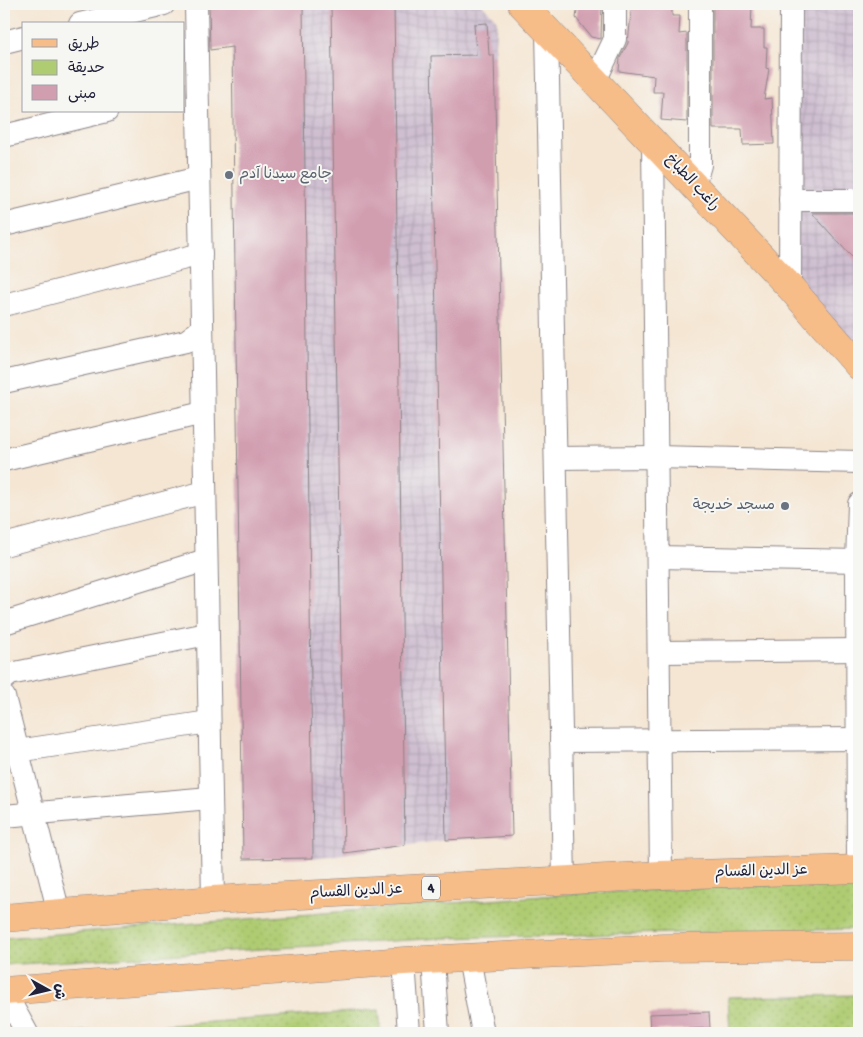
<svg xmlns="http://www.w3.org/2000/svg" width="863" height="1037" viewBox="0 0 863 1037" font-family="'Gochi Hand','Playpen Sans Arabic',sans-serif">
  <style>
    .industrial { fill: url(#industrial-grid) }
    .green { fill: url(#green-dots); stroke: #687756 }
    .building { fill: #d19eb0 }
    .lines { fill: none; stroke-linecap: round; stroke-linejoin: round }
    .minor-casing { stroke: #8c8487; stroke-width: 24 }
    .major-casing { stroke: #8c8487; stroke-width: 29 }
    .highway-casing { stroke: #8c8487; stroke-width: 29 }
    .minor { stroke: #fff; stroke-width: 22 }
    .major { stroke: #f7bd88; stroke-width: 28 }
    .highway { stroke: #f7bd88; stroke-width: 28 }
    .worship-dot { fill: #6b7280; stroke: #f6f6f2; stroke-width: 2 }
    .labels { text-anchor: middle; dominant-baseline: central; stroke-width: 4; stroke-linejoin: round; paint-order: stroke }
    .shield { fill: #f6f6f2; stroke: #626272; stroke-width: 1 }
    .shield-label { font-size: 14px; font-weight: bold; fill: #22223b }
    .worship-label { font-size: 15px; fill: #5b616d; stroke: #f6f6f2; text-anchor: start }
    .street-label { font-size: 15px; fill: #22223b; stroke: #f6f6f2 }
  </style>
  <defs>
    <pattern id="industrial-grid" width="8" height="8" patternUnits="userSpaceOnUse" patternTransform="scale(1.25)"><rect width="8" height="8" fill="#cebed0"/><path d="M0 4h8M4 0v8" fill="none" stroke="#b1a3b4"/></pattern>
    <pattern id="green-dots" width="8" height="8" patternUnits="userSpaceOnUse" patternTransform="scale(1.25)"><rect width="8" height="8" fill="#afcc72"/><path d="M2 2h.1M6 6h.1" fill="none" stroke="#96af64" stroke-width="1.8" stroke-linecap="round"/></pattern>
  </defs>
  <rect width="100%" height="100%" fill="#f6f6f2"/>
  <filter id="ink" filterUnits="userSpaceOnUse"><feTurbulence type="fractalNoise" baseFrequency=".02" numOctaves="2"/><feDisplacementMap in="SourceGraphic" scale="10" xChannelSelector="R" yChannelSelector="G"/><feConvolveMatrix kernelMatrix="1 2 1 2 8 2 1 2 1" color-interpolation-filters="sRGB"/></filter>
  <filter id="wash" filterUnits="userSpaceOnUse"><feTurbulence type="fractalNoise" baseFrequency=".0096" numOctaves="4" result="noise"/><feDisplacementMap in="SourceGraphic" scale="20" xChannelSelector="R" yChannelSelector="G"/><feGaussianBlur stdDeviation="1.12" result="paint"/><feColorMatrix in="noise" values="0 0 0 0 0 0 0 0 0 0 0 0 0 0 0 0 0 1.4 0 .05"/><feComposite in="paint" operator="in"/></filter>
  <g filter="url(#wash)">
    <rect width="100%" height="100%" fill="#f5e6d3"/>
    <!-- industrial -->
    <g class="industrial">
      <polygon points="231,4 482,4 497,20 494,55 512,836 446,840 313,858 243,859"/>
      <polygon points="797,5 859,5 859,351 796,281"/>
    </g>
    <!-- green -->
    <g class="green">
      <polygon points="859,881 859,929 442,938 4,965 4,938 567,894"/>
      <polygon points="859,995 859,1033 730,1033 728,997"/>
      <polygon points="379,1010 381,1033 58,1033"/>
    </g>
    <g id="blocks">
      <!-- building -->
      <g class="building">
        <polygon points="209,4 303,4 313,858 243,859 232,47 210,50"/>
        <polygon points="331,4 394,4 405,845 344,853"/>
        <polygon points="578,4 602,4 601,39 591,37 576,18"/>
        <polygon points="632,4 672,4 672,16 680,16 679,34 687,33 687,122 661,120 663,92 653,92 654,76 619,71 620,58 628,43"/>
        <polygon points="713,4 752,4 751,29 764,29 764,47 767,47 766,68 769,69 764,99 772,98 774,144 743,145 742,129 713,129"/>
        <polygon points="487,23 489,55 494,55 512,836 446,840 431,56 476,55 474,24"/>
        <polygon points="812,213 859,213 859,265"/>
        <polygon points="709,1012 710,1028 650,1031 649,1014"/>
      </g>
    </g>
  </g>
  <g filter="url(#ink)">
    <use href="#blocks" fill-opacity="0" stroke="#8c8487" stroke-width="1"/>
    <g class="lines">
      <defs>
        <g id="minor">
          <polyline points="196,4 213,900"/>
          <polyline points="80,24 164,4"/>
          <polyline points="547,30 564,881"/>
          <polyline points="4,42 24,37"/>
          <polyline points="595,81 615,39 615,4"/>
          <polyline points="4,136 107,111"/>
          <polyline points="653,142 661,875"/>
          <polyline points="694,185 700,165 700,4"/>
          <polyline points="790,200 859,200"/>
          <polyline points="4,225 199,178"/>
          <polyline points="790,287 791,4"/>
          <polyline points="4,305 201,254"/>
          <polyline points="4,382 186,341 202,329"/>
          <polyline points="556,458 657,457 859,462"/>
          <polyline points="4,460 203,413"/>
          <polyline points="4,545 205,492"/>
          <polyline points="658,557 859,561"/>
          <polyline points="4,623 206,560"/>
          <polyline points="659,652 859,650"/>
          <polyline points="4,679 10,674 207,634"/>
          <polyline points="4,697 59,913"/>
          <polyline points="561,741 859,739"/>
          <polyline points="4,753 209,722"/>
          <polyline points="4,816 210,798"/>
          <polyline points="858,869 857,561 859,504"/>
          <polyline points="469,958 483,1033"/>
          <polyline points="433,960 438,1033"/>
          <polyline points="404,961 409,1033"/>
          <polyline points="4,991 27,1033"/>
        </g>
        <polyline id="major" points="522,4 790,287 859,366"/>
        <g id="highway">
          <polyline points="4,918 213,900 661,875 859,869"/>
          <polyline points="4,991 404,961 663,948 859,946"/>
        </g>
      </defs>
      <!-- minor casing -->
      <use href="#minor" class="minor-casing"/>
      <!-- major casing -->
      <use href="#major" class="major-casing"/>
      <!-- highway casing -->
      <use href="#highway" class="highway-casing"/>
      <!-- minor -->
      <use href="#minor" class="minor"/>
      <!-- major -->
      <use href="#major" class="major"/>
      <!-- highway -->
      <use href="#highway" class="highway"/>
    </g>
  </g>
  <!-- markers -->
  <g class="worship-dot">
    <circle cx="229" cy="175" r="5"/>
    <circle cx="785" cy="506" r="5"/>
  </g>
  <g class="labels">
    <!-- shield labels -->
    <rect class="shield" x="422" y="876.5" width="18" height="23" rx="4"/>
    <g class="shield-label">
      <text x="431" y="888">4</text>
    </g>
    <!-- worship labels -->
    <g class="worship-label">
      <text x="239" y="175">جامع سيدنا آدم</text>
      <text x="775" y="506" text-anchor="end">مسجد خديجة</text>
    </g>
    <!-- street labels -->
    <g class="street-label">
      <text transform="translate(692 183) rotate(47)">راغب الطباخ</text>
      <text transform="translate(761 872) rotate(-2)">عز الدين القسام</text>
      <text transform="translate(356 892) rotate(-3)">عز الدين القسام</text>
    </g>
  </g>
  <!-- margin -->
  <rect width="863" height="1037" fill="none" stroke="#f6f6f2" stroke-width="20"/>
  <!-- legend -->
  <rect x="22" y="22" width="162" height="90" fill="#f6f6f2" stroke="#a1a1a9"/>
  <rect x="32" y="39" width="25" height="8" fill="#f7bd88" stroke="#a1a1a9"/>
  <text x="68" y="48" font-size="15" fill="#22223b">طريق</text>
  <rect x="32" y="60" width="25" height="15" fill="#afcc72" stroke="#a1a1a9"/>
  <text x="68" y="72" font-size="15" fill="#22223b">حديقة</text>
  <rect x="32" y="85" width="25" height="15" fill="#d19eb0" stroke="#a1a1a9"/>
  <text x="68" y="98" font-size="15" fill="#22223b">مبنى</text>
  <!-- north arrow -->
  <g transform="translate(48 990) rotate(98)" stroke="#f6f6f2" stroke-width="4" paint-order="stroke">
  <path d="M0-4L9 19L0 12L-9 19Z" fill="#22223b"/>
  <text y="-8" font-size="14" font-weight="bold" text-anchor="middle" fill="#22223b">ش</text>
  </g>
</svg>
